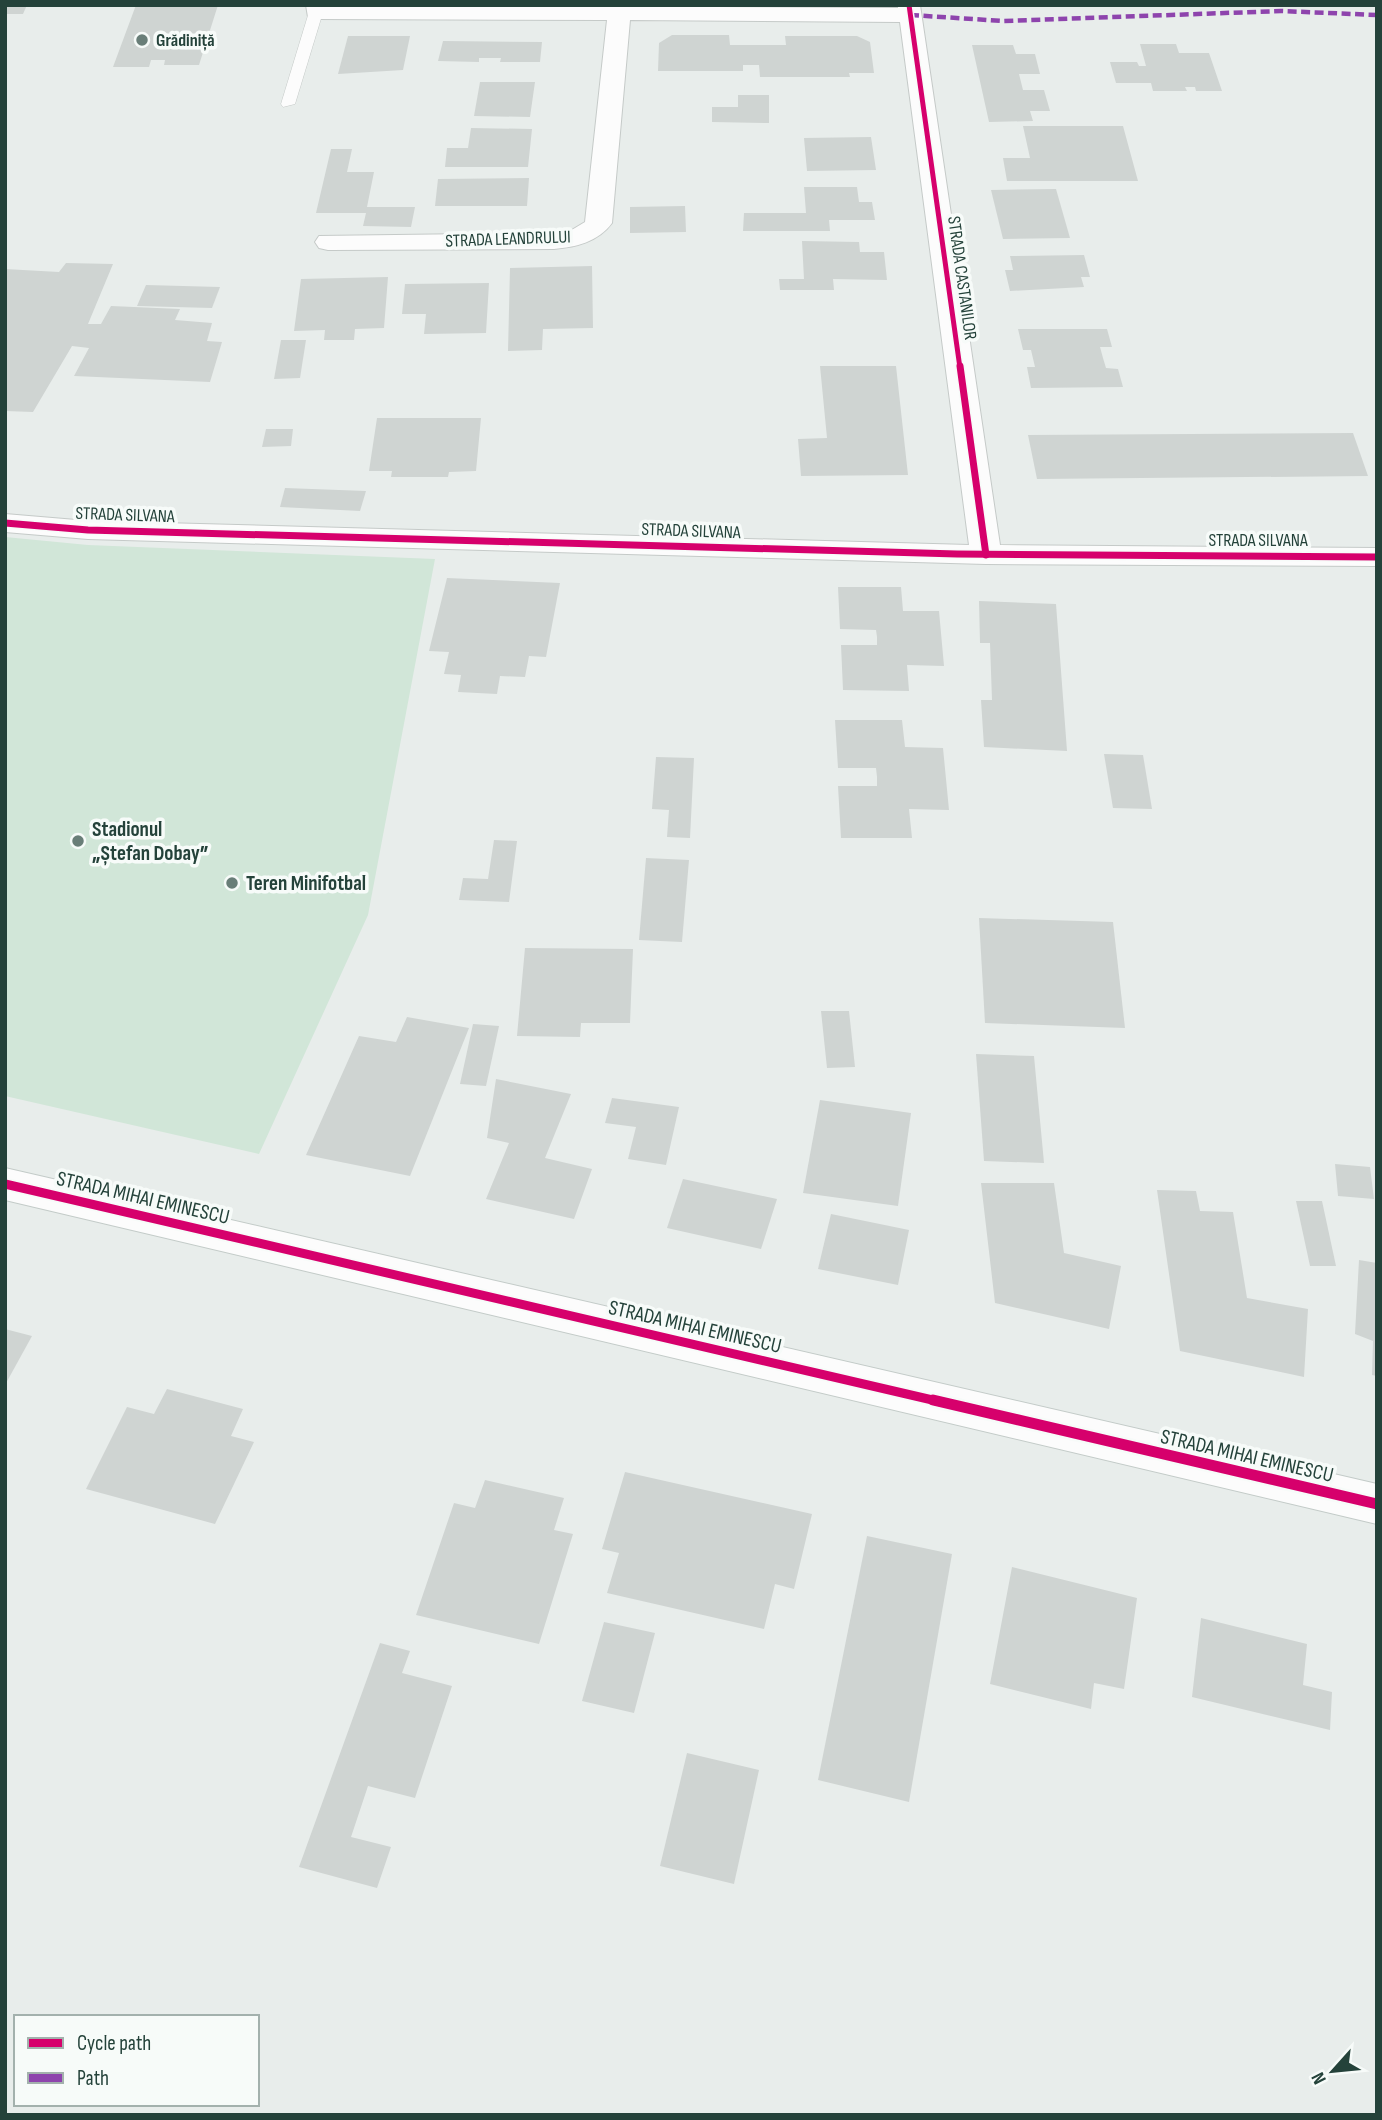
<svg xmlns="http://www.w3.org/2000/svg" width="1382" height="2120" viewBox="0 0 1382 2120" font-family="'Sofia Sans Condensed',sans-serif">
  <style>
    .green { fill: #d1e6d8 }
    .building { fill: #cfd4d2 }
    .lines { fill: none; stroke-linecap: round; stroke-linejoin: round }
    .lane-casing { stroke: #c5cac8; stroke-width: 1 }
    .street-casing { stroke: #c5cac8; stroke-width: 2 }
    .secondary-casing { stroke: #c3cbc8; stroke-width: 2 }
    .lane { fill: #fcfcfc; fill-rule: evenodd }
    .street { fill: #fcfcfc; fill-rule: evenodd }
    .secondary { fill: #fcfcfc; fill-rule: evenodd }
    .quiet { stroke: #8e44ad; stroke-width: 4.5; stroke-dasharray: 9 4.5; stroke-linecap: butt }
    .cycleway-far3-casing { stroke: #f7fbf9; stroke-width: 8 }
    .cycleway-far2-casing { stroke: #f7fbf9; stroke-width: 10 }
    .cycleway-far1-casing { stroke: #f7fbf9; stroke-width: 13 }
    .cycleway-casing { stroke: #f7fbf9; stroke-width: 16 }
    .cycleway-far3 { stroke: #d6006c; stroke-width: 5 }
    .cycleway-far2 { stroke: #d6006c; stroke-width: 7 }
    .cycleway-far1 { stroke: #d6006c; stroke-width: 9 }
    .cycleway { stroke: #d6006c; stroke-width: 11 }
    .poi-dot { fill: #697e78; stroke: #f7fbf9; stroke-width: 2.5 }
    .labels { text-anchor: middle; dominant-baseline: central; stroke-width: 7; stroke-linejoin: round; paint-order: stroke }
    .far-poi-label { font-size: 18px; font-weight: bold; fill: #24423a; stroke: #f7fbf9; text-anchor: start }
    .far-street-label { font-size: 18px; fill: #24423a; stroke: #f7fbf9 }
    .poi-label { font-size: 21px; font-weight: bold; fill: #24423a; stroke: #f7fbf9; text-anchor: start }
    .street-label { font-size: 21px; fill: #24423a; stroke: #f7fbf9 }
  </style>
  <rect width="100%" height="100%" fill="#e8edeb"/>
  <!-- green -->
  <polygon class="green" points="5,537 88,545 435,559 368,915 259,1154 5,1096"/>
  <!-- building -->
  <g class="building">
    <polygon points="5,5 27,5 23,14 5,14"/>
    <polygon points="136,5 218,5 199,65 164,65 165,60 151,60 149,67 113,67"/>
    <polygon points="672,35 729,35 730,45 786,45 785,36 857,36 870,42 874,73 849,73 850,77 760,77 759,65 743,65 743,71 658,71 659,43"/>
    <polygon points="348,36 410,36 403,70 338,74"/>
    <polygon points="443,41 542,42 540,62 500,62 501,58 479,58 479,62 438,61"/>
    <polygon points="1140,44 1176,44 1179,53 1209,53 1222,91 1196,91 1195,87 1185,87 1187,91 1153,91 1151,83 1116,83 1110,62 1137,62 1139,66 1146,66"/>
    <polygon points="972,45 1013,45 1016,54 1035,54 1040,74 1019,74 1023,90 1044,90 1050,111 1030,111 1033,121 989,122"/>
    <polygon points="480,82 535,82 530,117 474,116"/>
    <polygon points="738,95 769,95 769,123 712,122 712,107 738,107"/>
    <polygon points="1023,126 1123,126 1138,181 1007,181 1003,158 1030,158"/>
    <polygon points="471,128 532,129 528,167 445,167 447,148 468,148"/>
    <polygon points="871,137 876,170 807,171 804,138"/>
    <polygon points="331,149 352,149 347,172 374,172 367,207 415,207 411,227 363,226 366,213 316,213"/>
    <polygon points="529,178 527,206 435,206 438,179"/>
    <polygon points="804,187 857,187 859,202 872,202 875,220 829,220 830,231 743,231 744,213 806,213"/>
    <polygon points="1056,189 1070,238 1003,239 991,190"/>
    <polygon points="685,206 686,232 630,233 630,207"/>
    <polygon points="802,241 859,242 860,252 884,252 887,280 833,279 834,290 780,290 779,279 804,279"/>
    <polygon points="1084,255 1090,277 1081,277 1084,287 1010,291 1005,270 1013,270 1010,256"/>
    <polygon points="66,263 113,264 88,324 101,324 111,306 180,309 175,320 212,323 207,341 222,342 210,382 74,376 89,348 72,346 33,412 5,411 5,269 59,272"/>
    <polygon points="592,266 593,328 543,329 542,350 508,351 510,268"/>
    <polygon points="388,277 384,328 355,329 354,340 324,340 325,330 294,331 301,279"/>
    <polygon points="489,283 486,333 424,334 426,314 402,314 405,284"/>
    <polygon points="146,285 220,287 212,308 137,306"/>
    <polygon points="1018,329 1107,329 1112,347 1100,347 1103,358 1106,368 1118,369 1123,387 1031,388 1027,367 1035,367 1031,350 1023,350"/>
    <polygon points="281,340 306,340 300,378 274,379"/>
    <polygon points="820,366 896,366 908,475 801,476 798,439 827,438"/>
    <polygon points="377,418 481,418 476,471 449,472 448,477 391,477 392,471 369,471"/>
    <polygon points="266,429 293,429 291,446 262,447"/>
    <polygon points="1353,433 1368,476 1037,479 1028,435"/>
    <polygon points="285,488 366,491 360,511 280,507"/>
    <polygon points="447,578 560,583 546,657 529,656 525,677 500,676 497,694 458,692 461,675 444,674 449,652 429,651"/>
    <polygon points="838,587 901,587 903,611 939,611 944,666 907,665 909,691 843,690 841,645 877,645 877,637 876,630 840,629"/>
    <polygon points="979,601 1056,604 1067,751 984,747 981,700 992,700 990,643 980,643"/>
    <polygon points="835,720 902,720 905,747 943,748 949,810 909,809 912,838 841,838 838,786 877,786 877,777 876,768 838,768"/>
    <polygon points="1104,754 1143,755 1152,809 1113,808"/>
    <polygon points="656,757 694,758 690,838 667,837 669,810 652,809"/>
    <polygon points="494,840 517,841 509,902 459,900 463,878 488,879"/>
    <polygon points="646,858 689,860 682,942 639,940"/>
    <polygon points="979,918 1113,922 1125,1028 985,1023"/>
    <polygon points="525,948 633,949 630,1023 581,1023 580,1037 517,1036"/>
    <polygon points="821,1011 849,1011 855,1067 827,1068"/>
    <polygon points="407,1017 469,1028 410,1176 306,1155 359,1036 396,1042"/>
    <polygon points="473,1024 499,1026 486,1086 460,1084"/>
    <polygon points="976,1054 1034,1056 1044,1163 984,1161"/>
    <polygon points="496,1079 571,1094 545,1158 592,1169 574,1219 486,1199 509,1143 487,1138"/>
    <polygon points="612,1098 679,1107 666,1165 628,1159 636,1127 605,1123"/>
    <polygon points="820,1100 911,1113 898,1206 803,1193"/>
    <polygon points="1335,1164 1370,1167 1374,1199 1338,1196"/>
    <polygon points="683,1179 777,1199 761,1249 667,1228"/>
    <polygon points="981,1183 1054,1183 1064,1253 1121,1266 1109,1329 995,1303"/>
    <polygon points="1157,1190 1196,1191 1200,1211 1233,1212 1247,1298 1308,1309 1304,1377 1180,1351"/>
    <polygon points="1296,1201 1322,1201 1336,1266 1310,1266"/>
    <polygon points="831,1214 909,1230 898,1285 818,1269"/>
    <polygon points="1359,1260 1377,1263 1377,1376 1372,1375 1373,1341 1355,1334"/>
    <polygon points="5,1329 32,1336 5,1385"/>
    <polygon points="167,1389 243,1409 231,1436 254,1442 215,1524 86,1489 127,1407 154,1414"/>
    <polygon points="625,1472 812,1514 794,1589 775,1584 764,1629 607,1593 619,1553 602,1549"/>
    <polygon points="485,1480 564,1498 554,1530 573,1534 539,1644 416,1615 454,1503 475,1508"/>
    <polygon points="867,1536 952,1554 909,1802 818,1780"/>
    <polygon points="1012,1567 1137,1598 1124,1689 1094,1683 1091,1709 990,1684"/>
    <polygon points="1201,1618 1307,1644 1303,1685 1332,1692 1330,1730 1192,1697"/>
    <polygon points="604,1622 655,1633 634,1713 582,1701"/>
    <polygon points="380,1643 410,1651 402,1673 452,1686 415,1798 368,1786 351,1837 391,1847 377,1888 299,1867"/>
    <polygon points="687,1753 759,1770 734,1884 660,1866"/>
  </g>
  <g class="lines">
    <defs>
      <polygon id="lane" points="316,8 323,12 295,104 283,107 281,104 309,12"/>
      <path id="street" d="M306,5L898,8V5H920L1000,545L1377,548V566L986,564L88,539L5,532V514L88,521L969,545L900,22L630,20L612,223C598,242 576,247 554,249L328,250L319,248L315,242L319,236L554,233L570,231L585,222L607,20L316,19L308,17Z"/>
      <polygon id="secondary" points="5,1168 1377,1484 1377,1524 5,1200"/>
    </defs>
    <!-- lane casing -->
    <use href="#lane" class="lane-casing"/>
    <!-- street casing -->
    <use href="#street" class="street-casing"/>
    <!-- secondary casing -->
    <use href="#secondary" class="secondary-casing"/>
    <!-- lane -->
    <use href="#lane" class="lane"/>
    <!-- street -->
    <use href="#street" class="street"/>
    <!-- secondary -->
    <use href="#secondary" class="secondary"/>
    <!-- quiet -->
    <polyline class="quiet" points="910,15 1003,21 1281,11 1377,15"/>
    <defs>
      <polyline id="cycleway-far3" points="909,5 960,368"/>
      <g id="cycleway-far2">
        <polyline points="960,366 986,555"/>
        <polyline points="5,523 88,530 957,554 1377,557"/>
      </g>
      <polyline id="cycleway-far1" points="5,1184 941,1402"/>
      <polyline id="cycleway" points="933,1400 1377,1504"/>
    </defs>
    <!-- cycleway-far3 casing -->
    <use href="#cycleway-far3" class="cycleway-far3-casing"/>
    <!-- cycleway-far2 casing -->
    <use href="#cycleway-far2" class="cycleway-far2-casing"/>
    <!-- cycleway-far1 casing -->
    <use href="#cycleway-far1" class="cycleway-far1-casing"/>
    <!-- cycleway casing -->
    <use href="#cycleway" class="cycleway-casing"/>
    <!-- cycleway-far3 -->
    <use href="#cycleway-far3" class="cycleway-far3"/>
    <!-- cycleway-far2 -->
    <use href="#cycleway-far2" class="cycleway-far2"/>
    <!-- cycleway-far1 -->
    <use href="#cycleway-far1" class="cycleway-far1"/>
    <!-- cycleway -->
    <use href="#cycleway" class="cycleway"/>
  </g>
  <!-- markers -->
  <g class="poi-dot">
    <circle cx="142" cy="40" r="7"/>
    <circle cx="78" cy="841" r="7"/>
    <circle cx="232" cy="883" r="7"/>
  </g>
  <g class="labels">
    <!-- far-poi labels -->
    <g class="far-poi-label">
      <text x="156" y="40">Grădiniță</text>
    </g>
    <!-- far-street labels -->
    <g class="far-street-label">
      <text transform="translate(508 239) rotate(-2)">STRADA LEANDRULUI</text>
      <text transform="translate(962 278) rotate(82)">STRADA CASTANILOR</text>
      <text transform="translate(125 515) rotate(2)">STRADA SILVANA</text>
      <text transform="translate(691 531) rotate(2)">STRADA SILVANA</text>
      <text x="1258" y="540">STRADA SILVANA</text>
    </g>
    <!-- poi labels -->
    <g class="poi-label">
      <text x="92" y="829">Stadionul<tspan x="92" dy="24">„Ștefan Dobay”</tspan></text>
      <text x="246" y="883">Teren Minifotbal</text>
    </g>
    <!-- street labels -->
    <g class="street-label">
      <text transform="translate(143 1198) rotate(13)">STRADA MIHAI EMINESCU</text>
      <text transform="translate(695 1327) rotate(13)">STRADA MIHAI EMINESCU</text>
      <text transform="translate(1247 1456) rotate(13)">STRADA MIHAI EMINESCU</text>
    </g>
  </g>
  <!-- border -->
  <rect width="1382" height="2120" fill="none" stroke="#24423a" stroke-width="14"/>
  <!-- legend -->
  <rect x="14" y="2015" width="245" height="91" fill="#f7fbf9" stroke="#a3b1ad" stroke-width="2"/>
  <rect x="28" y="2038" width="35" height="10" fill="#d6006c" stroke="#a3b1ad" stroke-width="2"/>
  <text x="77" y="2050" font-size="21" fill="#24423a">Cycle path</text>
  <rect x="28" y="2073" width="35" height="10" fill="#8e44ad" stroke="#a3b1ad" stroke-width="2"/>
  <text x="77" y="2085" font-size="21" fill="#24423a">Path</text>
  <!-- north arrow -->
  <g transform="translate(1333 2071) rotate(243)" stroke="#f7fbf9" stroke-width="5" paint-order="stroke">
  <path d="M0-5L12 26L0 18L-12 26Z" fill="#24423a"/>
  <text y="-10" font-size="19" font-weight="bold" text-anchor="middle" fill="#24423a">N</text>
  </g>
</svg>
